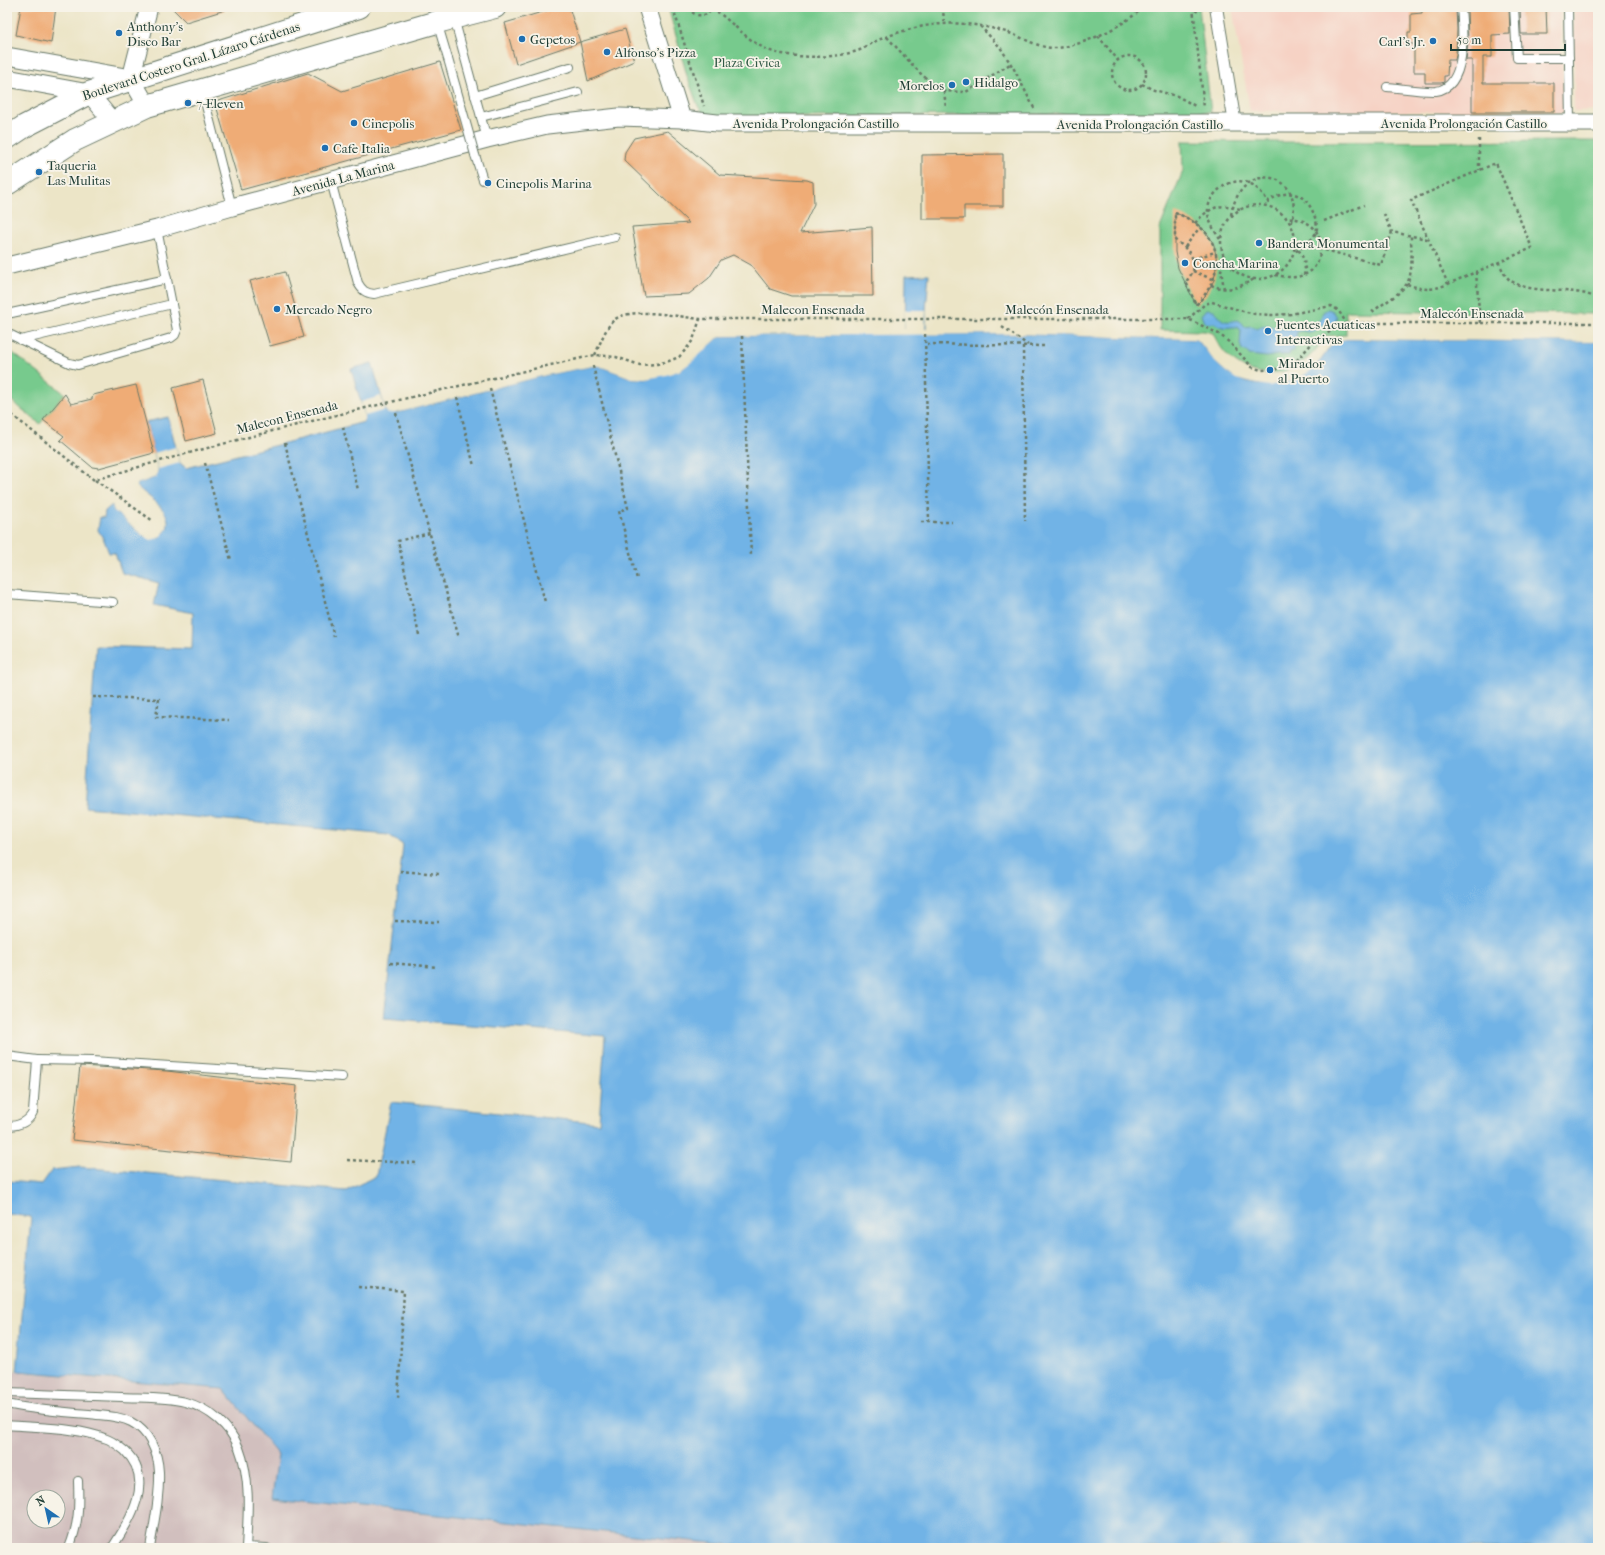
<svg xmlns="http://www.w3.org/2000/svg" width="1605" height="1555" viewBox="0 0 1605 1555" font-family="'IM FELL French Canon',serif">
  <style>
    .built { fill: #f6d2c4 }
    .industrial { fill: #d1bfbe; fill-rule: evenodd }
    .green { fill: #77ca8d; stroke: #4b8460 }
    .water { fill: #71b3e6; stroke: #48788d }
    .pier { fill: #ece5c7 }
    .building { fill: #efac76 }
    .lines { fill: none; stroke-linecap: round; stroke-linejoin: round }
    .service-casing { stroke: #677867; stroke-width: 10 }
    .pedestrian-casing { stroke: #677867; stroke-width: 14 }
    .minor-casing { stroke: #677867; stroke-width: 19 }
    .trunk-casing { stroke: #677867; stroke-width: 24 }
    .path { stroke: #677867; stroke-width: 2.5; stroke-dasharray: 3 3; stroke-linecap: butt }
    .service { stroke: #fff; stroke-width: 8 }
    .pedestrian { stroke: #fff; stroke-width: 12 }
    .minor { stroke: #fff; stroke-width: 17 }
    .trunk { stroke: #fff; stroke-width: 22 }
    .service-bridge-casing { stroke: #677867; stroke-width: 10; stroke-linecap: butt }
    .service-bridge { stroke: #fff; stroke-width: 8 }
    .poi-dot { fill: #1f6fb2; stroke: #f7f3e8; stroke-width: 1.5 }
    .labels { text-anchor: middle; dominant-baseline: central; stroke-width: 3.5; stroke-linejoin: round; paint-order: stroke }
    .poi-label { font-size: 13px; fill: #1f3d34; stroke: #f7f3e8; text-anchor: start }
    .street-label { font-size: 13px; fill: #1f3d34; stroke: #f7f3e8 }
    .park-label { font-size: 13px; fill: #315946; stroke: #f7f3e8 }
  </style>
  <rect width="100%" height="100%" fill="#f7f3e8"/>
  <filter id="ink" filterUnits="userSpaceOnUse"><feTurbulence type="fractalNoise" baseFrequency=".025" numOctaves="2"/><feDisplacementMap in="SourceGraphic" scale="8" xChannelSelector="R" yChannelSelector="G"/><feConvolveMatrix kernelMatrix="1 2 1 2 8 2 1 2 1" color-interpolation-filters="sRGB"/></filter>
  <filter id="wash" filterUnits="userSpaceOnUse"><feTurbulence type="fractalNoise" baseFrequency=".012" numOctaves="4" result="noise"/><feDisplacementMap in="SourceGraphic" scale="16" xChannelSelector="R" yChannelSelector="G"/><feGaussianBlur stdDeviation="0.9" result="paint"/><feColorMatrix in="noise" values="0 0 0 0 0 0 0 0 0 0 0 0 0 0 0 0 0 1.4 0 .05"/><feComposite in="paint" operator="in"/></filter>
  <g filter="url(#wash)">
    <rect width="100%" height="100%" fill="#ece5c7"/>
    <!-- built -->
    <g class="built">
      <polygon points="1232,7 1560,7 1564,113 1250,111"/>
      <polygon points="1574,7 1598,7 1598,110 1574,111"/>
    </g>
    <!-- industrial -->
    <path class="industrial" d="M7,1371L223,1389L278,1455L272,1498L761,1548H7ZM34,1497H58V1521H34Z"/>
    <!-- green -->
    <g class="green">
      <polygon points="668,7 1199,7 1211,112 717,118 704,115 698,106 687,76"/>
      <path d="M1182,141L1281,142L1598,141V314L1346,311V335L1325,336C1298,386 1236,386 1213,333L1204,331L1160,330V228L1183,171Z"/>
      <polygon points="7,349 22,360 65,394 40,424 7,397"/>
    </g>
    <!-- water -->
    <g class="water">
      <path d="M929,274L926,310V334H1013L1191,339L1197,340C1207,350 1213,361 1224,370C1251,393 1294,388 1318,363C1330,351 1327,342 1347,339L1598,342V1548H761L272,1498L278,1455L223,1389L17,1371L31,1217L7,1214V1181L42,1184L52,1170L80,1167L346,1191L376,1176L391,1102L599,1123L605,1036L384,1018L403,845L389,835L85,807L96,646L192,649L193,613L154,605L159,583L122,573L115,553H109L104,540L98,530L100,517L104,518L105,511L112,505L114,511L145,537L159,538C161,535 166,532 167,528C174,512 147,496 137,487V484L156,477L158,469L146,422L168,417L180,463L186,468L285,443L364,422L365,416L351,369L372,363L386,412L396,413L546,375L593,366H599L632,378L646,379L681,370L718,338L725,336L905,334L906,275Z"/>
      <path d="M1206,309L1214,310C1218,314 1219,319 1225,321C1234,323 1238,315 1245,327L1251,326L1257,329C1265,324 1268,326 1276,328C1281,329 1285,327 1290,329C1300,320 1303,324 1314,324L1321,319L1323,312L1328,309L1333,311L1337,317L1335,322L1331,325L1324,324C1319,327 1314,333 1308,332C1303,331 1302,330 1297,332L1294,351H1290L1289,355H1277L1267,357L1249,355L1247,351L1242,350L1240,344L1241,330C1235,324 1230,329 1223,327C1219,327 1217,324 1214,323L1209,324L1204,322L1201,315Z"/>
    </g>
    <!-- pier -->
    <g class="pier">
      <polygon points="905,310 926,310 925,328 927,328 927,332 1013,332 1191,337 1199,339 1216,361 1226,369 1237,377 1252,381 1269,384 1293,379 1308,370 1316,362 1326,348 1335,339 1347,337 1598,340 1598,342 1347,339 1336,341 1328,349 1318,363 1309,372 1294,381 1269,386 1252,383 1236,379 1225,371 1215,362 1198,340 1191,339 1013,334 725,336 718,338 694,360 681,370 666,375 646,379 632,378 599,366 593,366 546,375 396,413 388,414 385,410 365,416 361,402 381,396 385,410 387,410 388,412 396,411 539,375 592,364 601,364 632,376 646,377 665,373 680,368 693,359 717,336 725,334 903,332 903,329 905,329"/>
      <polygon points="176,447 180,463 158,469 156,477 137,484 137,487 164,511 167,518 167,529 159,538 151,540 145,537 114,511 112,505 115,507 115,510 146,535 152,537 158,536 165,528 166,524 163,512 136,489 135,484 141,480 155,476 156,473 156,469 158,469 154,453"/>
    </g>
    <g id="blocks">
      <!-- building -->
      <g class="building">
        <polygon points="21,7 56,7 51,43 16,35"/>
        <polygon points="171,7 224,7 225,10 186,22"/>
        <polygon points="559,7 569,7 580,42 516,64 505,23"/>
        <polygon points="1422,7 1439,7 1439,10 1456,10 1457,29 1456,55 1455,60 1448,60 1447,76 1444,76 1444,82 1441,83 1425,83 1425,72 1414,72 1414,44 1408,44 1408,32 1411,32 1411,14 1422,13"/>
        <polygon points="1471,7 1509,7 1510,34 1492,35 1492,57 1483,57 1483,83 1554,83 1554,112 1472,112 1472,60 1466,60 1468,42 1467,9 1471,9"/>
        <polygon points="1520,7 1546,7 1547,34 1521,34"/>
        <polygon points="625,29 634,61 588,81 580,42"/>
        <polygon points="440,62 461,130 241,190 215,102 308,73 342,91"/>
        <polygon points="668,131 720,175 807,180 813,182 814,204 800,233 872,227 873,296 791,296 770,289 751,265 733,255 721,260 709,278 689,294 644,296 632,227 689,223 624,160 625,152 634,138"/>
        <polygon points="1003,154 1003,206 964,206 964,219 922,219 922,155"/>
        <polygon points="1175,213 1186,217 1200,226 1207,233 1214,245 1217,262 1214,280 1206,295 1196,305 1178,268 1175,252"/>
        <polygon points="285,272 304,337 270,346 250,281"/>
        <polygon points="203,380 217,433 186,441 173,388"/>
        <polygon points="136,385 154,453 99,468 92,467 60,440 64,436 43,420 65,394 71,404 92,399 93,395"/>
        <polygon points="80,1066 167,1071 297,1086 291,1162 72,1140"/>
      </g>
    </g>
  </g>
  <g filter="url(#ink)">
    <use href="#blocks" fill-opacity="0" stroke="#677867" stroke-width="1"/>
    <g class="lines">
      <defs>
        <g id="service">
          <polyline points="1514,7 1517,58 1569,58"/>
          <polyline points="1568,7 1570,122"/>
          <polyline points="454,18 487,139"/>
          <polyline points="437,22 448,59"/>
          <path d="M1387,87C1400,88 1424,92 1436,91C1468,87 1463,29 1461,7"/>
          <polyline points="202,90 232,207"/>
          <polyline points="475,96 570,67"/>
          <polyline points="481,117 578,92"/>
          <polyline points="475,155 483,180"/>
          <path d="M331,181L358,283C362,290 365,293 374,294L615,237"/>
          <polyline points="7,314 167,279"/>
          <polyline points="7,333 69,363 78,365 171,338 175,335 177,330 157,229"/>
          <polyline points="21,340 172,304"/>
          <polyline points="7,594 113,602"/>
          <path d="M7,1056L37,1060L33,1112C28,1123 18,1126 7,1126"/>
          <polyline points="37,1060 92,1061 342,1077"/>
          <path d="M7,1393C45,1394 84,1396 122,1397C143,1398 165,1397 185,1402C209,1408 230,1426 239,1448C251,1479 248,1514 246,1547L267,1548"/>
          <path d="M7,1404C34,1410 61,1412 89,1414C102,1416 118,1415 131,1422C149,1431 158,1452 159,1472C160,1497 154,1523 150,1548"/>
          <path d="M7,1425C37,1428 77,1427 104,1438C112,1440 119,1446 125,1451C156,1480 130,1520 112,1548"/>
          <path d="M69,1548C79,1523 79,1508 78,1481"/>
        </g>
        <polyline id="pedestrian" points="1216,7 1235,124"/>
        <g id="minor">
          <polyline points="647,7 682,119"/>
          <polyline points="7,56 131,78"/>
          <polyline points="7,78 89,93 113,122"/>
          <polyline points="131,78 149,7"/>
          <polyline points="131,78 147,106"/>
          <polyline points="7,266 157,229 232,207 487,139 547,125 619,117 682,119 717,123 1598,123"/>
        </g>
        <g id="trunk">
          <polyline points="7,138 25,126 89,93 359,7"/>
          <polyline points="7,184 75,140 147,106 437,22 495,7"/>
        </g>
      </defs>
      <!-- service casing -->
      <use href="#service" class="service-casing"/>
      <!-- pedestrian casing -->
      <use href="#pedestrian" class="pedestrian-casing"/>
      <!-- minor casing -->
      <use href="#minor" class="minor-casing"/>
      <!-- trunk casing -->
      <use href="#trunk" class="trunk-casing"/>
      <!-- path -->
      <g class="path">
        <polyline points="682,7 674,11 704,106"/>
        <path d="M689,7C692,15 699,17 707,14L712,7"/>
        <polyline points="943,7 944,24"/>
        <polyline points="1190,7 1200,13"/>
        <polyline points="1193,7 1204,108"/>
        <path d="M712,8C735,23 754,50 782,54C806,58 831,58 854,52C862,50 869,45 876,41C897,32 920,25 943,24C964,22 986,26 1006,32C1023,37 1039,49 1057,48C1086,45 1123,26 1144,7"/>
        <polyline points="980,26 1000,47 1014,69 1034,108"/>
        <polyline points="1098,36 1118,60"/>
        <polyline points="887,37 920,73 941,91 966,92 1010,64"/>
        <circle cx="1129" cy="73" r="17"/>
        <polyline points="1142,84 1154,90 1177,96 1197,107"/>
        <polyline points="944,91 946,108"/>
        <polyline points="1479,139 1479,170"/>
        <path d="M1267,202C1285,189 1303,190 1313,212C1315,217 1317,223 1317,228C1316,238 1303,248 1294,252"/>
        <circle cx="1258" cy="242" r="37"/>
        <path d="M1175,213C1221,229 1230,270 1196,305L1186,282C1188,279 1191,275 1193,271C1197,257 1185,247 1175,240Z"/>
        <polyline points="1384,214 1392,232"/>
        <path d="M1231,215C1241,157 1308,171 1291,225"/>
        <polyline points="1324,221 1364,205"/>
        <path d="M1195,223C1209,208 1220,202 1240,209"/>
        <path d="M1220,239C1215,232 1207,219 1208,210C1209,192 1231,176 1249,183C1258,187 1266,197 1270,206"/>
        <path d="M1295,245C1302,254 1307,263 1304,275"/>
        <polyline points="1185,247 1200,227"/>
        <polyline points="1325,250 1381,265 1392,232 1427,239"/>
        <polyline points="1193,259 1215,252"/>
        <path d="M1498,262C1501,266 1503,272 1506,276C1523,298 1575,284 1598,299"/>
        <polyline points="1193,271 1214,280"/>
        <polyline points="1476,272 1480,323"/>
        <path d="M1275,275C1286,277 1296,279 1306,274C1320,268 1325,244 1316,231C1311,222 1296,218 1286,217"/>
        <path d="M1407,284C1423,290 1431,291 1448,284L1532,248L1496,163L1411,200L1448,284"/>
        <path d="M1211,285C1229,292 1238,288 1254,279"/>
        <polyline points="1224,289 1221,270 1225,261"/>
        <path d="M1372,312C1383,303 1398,296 1406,285C1414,274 1411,249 1411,236"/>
        <path d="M1188,319L1205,304L1212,302L1239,310L1255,314L1272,315L1291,314L1331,306C1339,309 1342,316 1346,323"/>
        <polyline points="1002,327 1028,345"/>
        <polyline points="925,334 929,522"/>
        <polyline points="742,336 751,557"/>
        <polyline points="927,344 1044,346"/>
        <polyline points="1023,346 1025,521"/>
        <path d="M595,355C600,344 604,331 612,322C626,305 680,317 700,319H1188L1219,334L1230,343L1252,367L1261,370L1278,369L1290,365L1297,360L1315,340L1346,323H1598"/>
        <polyline points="593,366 628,508 619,511 637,579"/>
        <polyline points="490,389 545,602"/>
        <polyline points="457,397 474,466"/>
        <path d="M7,411L94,480C259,431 427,393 595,355L616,357L640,365L657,364L669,361L679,357L687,348L693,340L700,319"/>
        <polyline points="396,413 459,638"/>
        <polyline points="343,427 358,490"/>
        <polyline points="285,443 334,637"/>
        <polyline points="205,463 231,560"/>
        <polyline points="95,480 153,521"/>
        <polyline points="921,522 952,522"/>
        <polyline points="419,635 398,541 430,533"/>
        <polyline points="93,697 159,699 156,717 229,720"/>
        <polyline points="400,871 439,874"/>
        <polyline points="395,921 439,922"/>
        <polyline points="390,963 437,967"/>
        <polyline points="347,1160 416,1163"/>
        <polyline points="358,1287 404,1291 398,1399"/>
      </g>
      <!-- service -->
      <use href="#service" class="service"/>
      <!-- pedestrian -->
      <use href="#pedestrian" class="pedestrian"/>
      <!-- minor -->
      <use href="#minor" class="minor"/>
      <!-- trunk -->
      <use href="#trunk" class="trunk"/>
      <defs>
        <polyline id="service-bridge" points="448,59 475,155"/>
      </defs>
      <!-- service-bridge casing -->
      <use href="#service-bridge" class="service-bridge-casing"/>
      <!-- service-bridge -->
      <use href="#service-bridge" class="service-bridge"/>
    </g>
  </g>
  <!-- markers -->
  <g class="poi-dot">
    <circle cx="119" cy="33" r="4"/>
    <circle cx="522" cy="39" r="4"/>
    <circle cx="1433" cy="41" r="4"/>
    <circle cx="607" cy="52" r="4"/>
    <circle cx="966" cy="82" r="4"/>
    <circle cx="952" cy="85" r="4"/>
    <circle cx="188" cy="103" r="4"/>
    <circle cx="354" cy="123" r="4"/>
    <circle cx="325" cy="148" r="4"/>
    <circle cx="39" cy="172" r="4"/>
    <circle cx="488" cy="183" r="4"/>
    <circle cx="1259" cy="243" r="4"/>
    <circle cx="1185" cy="263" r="4"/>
    <circle cx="277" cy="309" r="4"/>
    <circle cx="1268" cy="331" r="4"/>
    <circle cx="1270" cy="370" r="4"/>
  </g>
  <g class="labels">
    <!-- poi labels -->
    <g class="poi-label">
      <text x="127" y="26">Anthony's<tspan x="127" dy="15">Disco Bar</tspan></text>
      <text x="530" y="39">Gepetos</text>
      <text x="1425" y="41" text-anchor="end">Carl's Jr.</text>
      <text x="615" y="52">Alfonso's Pizza</text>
      <text x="974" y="82">Hidalgo</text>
      <text x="944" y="85" text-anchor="end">Morelos</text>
      <text x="196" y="103">7-Eleven</text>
      <text x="362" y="123">Cinepolis</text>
      <text x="333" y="148">Cafe Italia</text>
      <text x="47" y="165">Taqueria<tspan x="47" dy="15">Las Mulitas</tspan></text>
      <text x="496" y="183">Cinepolis Marina</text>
      <text x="1267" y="243">Bandera Monumental</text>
      <text x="1193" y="263">Concha Marina</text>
      <text x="285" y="309">Mercado Negro</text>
      <text x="1276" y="324">Fuentes Acuaticas<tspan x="1276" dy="15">Interactivas</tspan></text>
      <text x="1278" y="363">Mirador<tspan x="1278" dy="15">al Puerto</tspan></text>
    </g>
    <!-- street labels -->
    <g class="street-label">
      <text transform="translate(191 61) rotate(-18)">Boulevard Costero Gral. Lázaro Cárdenas</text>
      <text x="816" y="123">Avenida Prolongación Castillo</text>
      <text x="1464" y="123">Avenida Prolongación Castillo</text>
      <text x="1140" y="124">Avenida Prolongación Castillo</text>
      <text transform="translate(343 178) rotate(-15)">Avenida La Marina</text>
      <text x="813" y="309">Malecon Ensenada</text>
      <text x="1057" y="309">Malecón Ensenada</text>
      <text x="1472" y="313">Malecón Ensenada</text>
      <text transform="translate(287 417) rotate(-14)">Malecon Ensenada</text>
    </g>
    <!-- park labels -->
    <g class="park-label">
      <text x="747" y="62">Plaza Civica</text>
    </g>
  </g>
  <!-- margin -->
  <rect width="1605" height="1555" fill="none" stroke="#f7f3e8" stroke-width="24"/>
  <!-- north arrow -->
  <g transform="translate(46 1509) rotate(326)"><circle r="19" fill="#f7f3e8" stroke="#a1aaa0"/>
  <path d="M0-3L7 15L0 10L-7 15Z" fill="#1f6fb2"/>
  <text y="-6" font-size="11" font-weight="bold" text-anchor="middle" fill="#1f3d34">N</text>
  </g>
  <!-- scale -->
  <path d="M1451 44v6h114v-6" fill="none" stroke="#1f3d34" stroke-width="2"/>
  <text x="1457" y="44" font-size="12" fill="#1f3d34" stroke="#f7f3e8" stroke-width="3" paint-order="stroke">50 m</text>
</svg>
